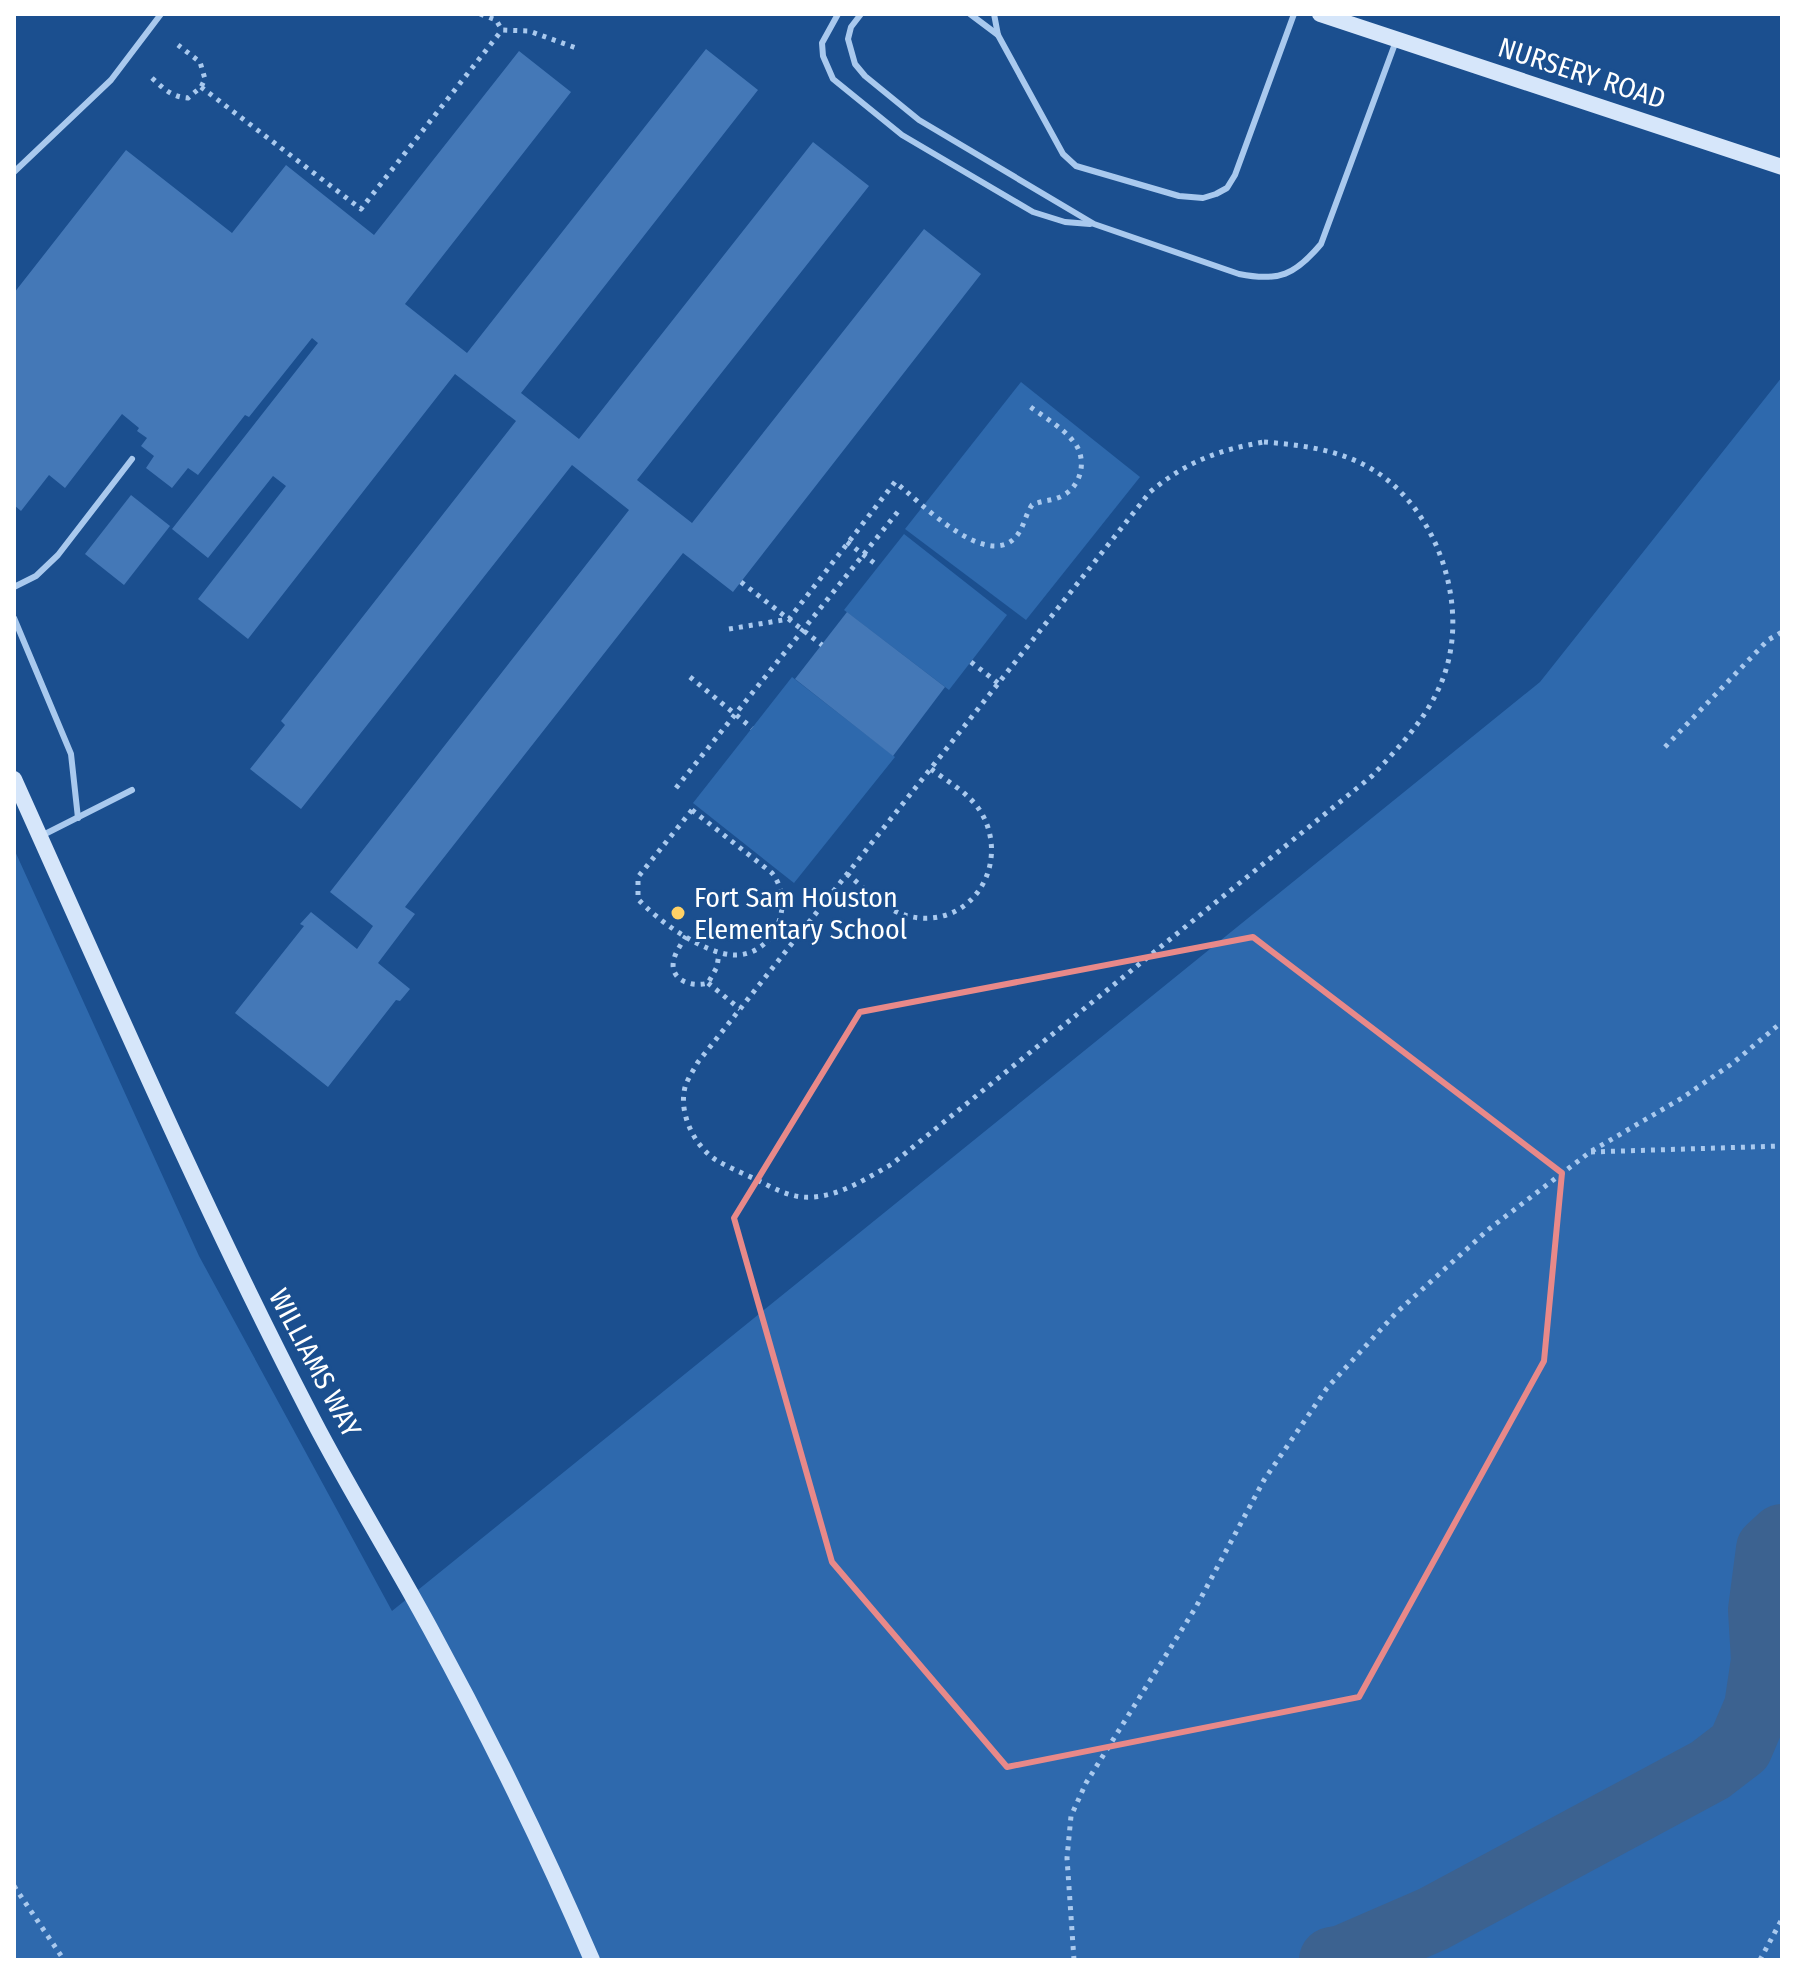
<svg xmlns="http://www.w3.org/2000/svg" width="1796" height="1974" viewBox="0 0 1796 1974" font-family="'Fira Sans Condensed',sans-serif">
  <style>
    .green { fill: #2e69ad }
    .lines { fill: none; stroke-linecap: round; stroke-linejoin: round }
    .river { stroke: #3c6290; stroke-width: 66 }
    .building { fill: #4478b7 }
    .path { stroke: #a9c9ee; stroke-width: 5; stroke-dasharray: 4 6; stroke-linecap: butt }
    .lane { stroke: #a9c9ee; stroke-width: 6 }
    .secondary { stroke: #d6e6fa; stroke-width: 16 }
    .marked { fill: none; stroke: #e88989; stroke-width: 6; stroke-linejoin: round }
    .poi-dot { fill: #ffd166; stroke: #1b4f8f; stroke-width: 3 }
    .labels { text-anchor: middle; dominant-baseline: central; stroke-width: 6; stroke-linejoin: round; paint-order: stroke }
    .street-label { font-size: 28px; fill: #fff; stroke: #1b4f8f }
    .poi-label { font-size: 28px; fill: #fff; stroke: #1b4f8f; text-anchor: start }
  </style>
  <rect width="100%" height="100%" fill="#1b4f8f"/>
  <!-- green -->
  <g class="green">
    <polygon points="1782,377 1782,1960 14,1960 14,849 199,1256 392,1611 1540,682"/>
    <polygon points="1021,382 1140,477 1026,620 905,529"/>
    <polygon points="904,534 1007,615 949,690 844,610"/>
    <polygon points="792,677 895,757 794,883 693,803"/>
  </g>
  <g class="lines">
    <!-- river -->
    <polyline class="river" points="1332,1960 1343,1958 1433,1919 1710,1770 1740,1747 1757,1707 1764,1660 1761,1610 1769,1549 1782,1537"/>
  </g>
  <!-- building -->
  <g class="building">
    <polygon points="706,49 758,90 521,393 579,439 813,142 869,186 637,480 692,523 924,229 981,274 733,592 683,553 405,907 415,914 378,963 410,989 400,1001 396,1000 328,1087 235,1013 304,926 300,924 311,912 357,949 373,926 330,892 629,510 572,465 301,809 250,769 285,725 281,721 516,421 455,374 248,639 198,599 286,486 273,476 208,558 172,529 318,343 312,338 249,417 245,415 198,475 188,468 172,488 146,468 154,456 141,446 147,438 137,431 139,428 122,414 65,488 49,475 21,511 14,505 14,293 126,150 232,233 286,165 374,235 519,51 571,92 405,304 467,353"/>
    <polygon points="131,495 170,526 124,585 85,554"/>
    <polygon points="847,612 945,687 893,756 795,679"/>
  </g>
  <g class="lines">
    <!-- path -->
    <g class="path">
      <polyline points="480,14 496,20 502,30 529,31 579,49"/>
      <path d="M152,78C164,89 172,97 188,98L201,87L205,79L200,62L178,45"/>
      <polyline points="201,87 361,209 502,30"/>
      <path d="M1264,442C1300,445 1337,449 1370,468C1434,505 1467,596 1447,666C1435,710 1402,744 1372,776L892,1164C867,1178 842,1195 813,1197C791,1199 774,1188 755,1179C742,1173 728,1167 716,1160C693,1145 677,1110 686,1084C689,1077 694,1069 698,1062L1150,492C1186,462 1218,450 1264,442Z"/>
      <polyline points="847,542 878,566"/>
      <polyline points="741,582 822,645"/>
      <path d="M729,629L789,619L895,482C919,501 984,569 1015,538C1024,528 1025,515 1032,505C1042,500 1053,501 1062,496C1082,486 1088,458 1073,441C1062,427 1042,416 1028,405"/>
      <polyline points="971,662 998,683"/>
      <polyline points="690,677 752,728"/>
      <polyline points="1665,747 1768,640 1782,632"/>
      <polyline points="676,788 900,509"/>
      <path d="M692,810L772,873C796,903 775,956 734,955C704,954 658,921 638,899V877Z"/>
      <path d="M847,874C865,888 886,911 908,916C970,931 1011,866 982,814C971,794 948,782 931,769"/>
      <path d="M686,936C682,943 676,951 674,959C668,980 692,988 708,983L717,967L719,953"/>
      <polyline points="708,983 740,1009"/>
      <polyline points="1591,1152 1782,1146"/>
      <polyline points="14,1886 64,1960"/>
      <polyline points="1074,1960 1067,1858 1071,1816 1086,1783 1196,1607 1264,1480 1327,1388 1396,1313 1489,1229 1590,1152 1682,1098 1733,1063 1782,1022"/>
      <polyline points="1760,1960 1782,1919"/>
    </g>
    <!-- lane -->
    <g class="lane">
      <polyline points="838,14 822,43 823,56 833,79 902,135 1033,212 1065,222 1090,224"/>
      <path d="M861,14L851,27L848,39L855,64L865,76L919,120L1094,224L1239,274C1279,282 1295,275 1321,244L1396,41"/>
      <polyline points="970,14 998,35"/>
      <polyline points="994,14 998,35 1063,154 1076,166 1179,196 1203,198 1216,194 1227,188 1235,175 1294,14"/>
      <polyline points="14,172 111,80 161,14"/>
      <polyline points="14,587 36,576 58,555 132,459"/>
      <polyline points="14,618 71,754 78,818"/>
      <polyline points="43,835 132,790"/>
    </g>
    <!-- secondary -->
    <g class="secondary">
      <polyline points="1320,14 1782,167"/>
      <path d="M14,779C109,990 201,1203 307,1408C345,1483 390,1554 430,1628C489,1736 543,1846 592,1960"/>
    </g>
  </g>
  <!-- marked area -->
  <path class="marked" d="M1253,937L1562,1173L1544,1361L1359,1697L1007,1767L832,1562L734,1218L860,1012Z"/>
  <!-- markers -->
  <circle class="poi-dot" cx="678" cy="913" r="8"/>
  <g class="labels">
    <!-- street labels -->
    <g class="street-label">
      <text transform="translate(1582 73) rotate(18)">NURSERY ROAD</text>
      <text transform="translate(315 1363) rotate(62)">WILLIAMS WAY</text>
    </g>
    <!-- poi labels -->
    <g class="poi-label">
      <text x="694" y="897">Fort Sam Houston<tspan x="694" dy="32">Elementary School</tspan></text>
    </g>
  </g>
  <!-- border -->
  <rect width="1796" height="1974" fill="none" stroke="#ffffff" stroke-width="32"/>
</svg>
